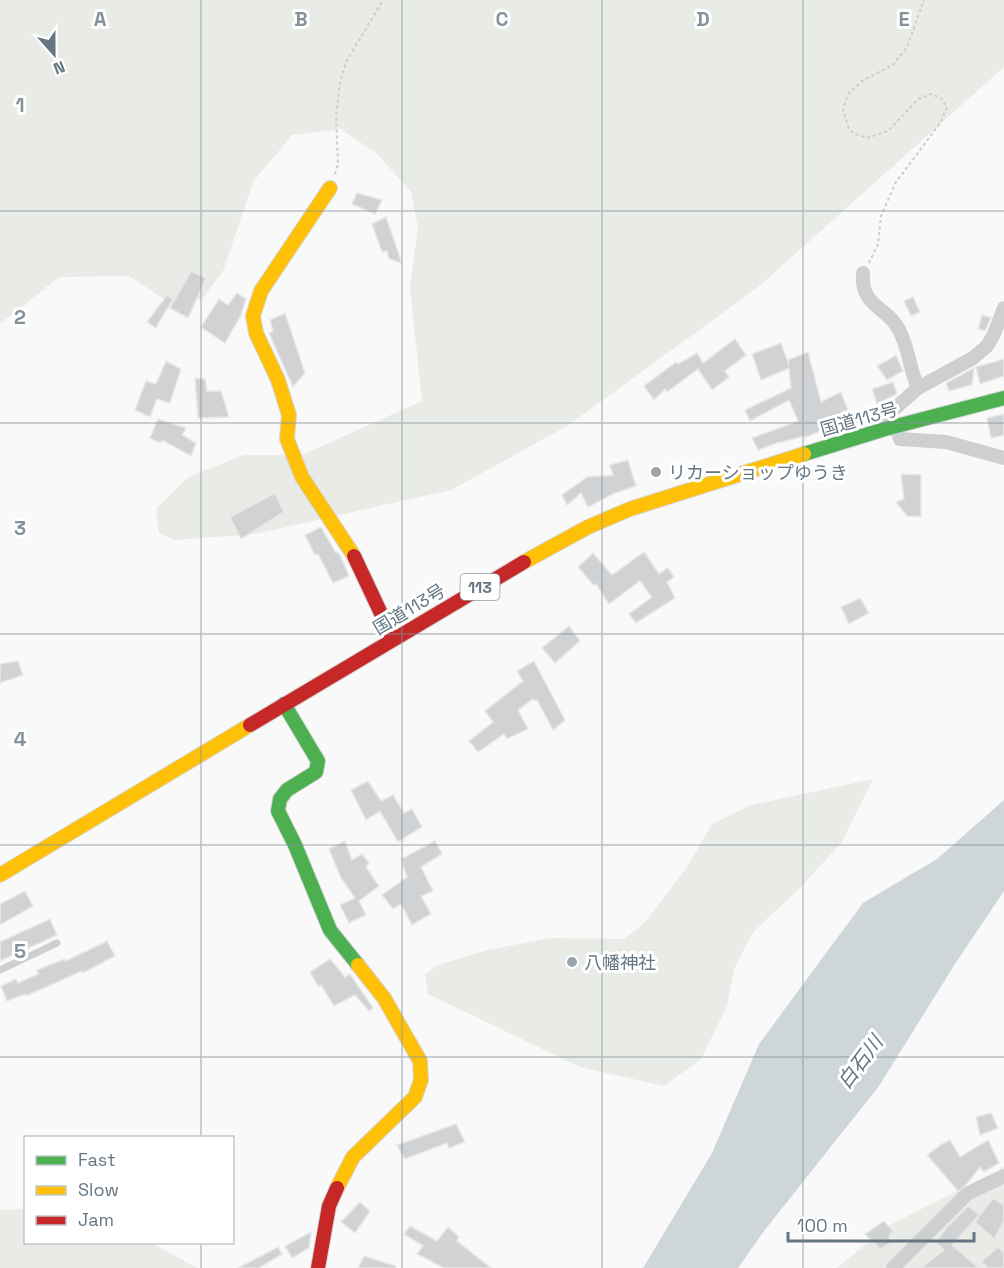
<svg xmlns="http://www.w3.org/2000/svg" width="1004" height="1268" viewBox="0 0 1004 1268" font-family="'Space Grotesk','Noto Sans JP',sans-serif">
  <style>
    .green { fill: #e8ebe6 }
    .water { fill: #ced6d9 }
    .building { fill: #d0d2d3; stroke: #e8e8e8; stroke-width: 1.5 }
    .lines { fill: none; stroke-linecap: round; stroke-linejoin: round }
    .fast-casing { stroke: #d5d6d7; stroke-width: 16 }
    .slow-casing { stroke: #d5d6d7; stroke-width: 16 }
    .jam-casing { stroke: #d5d6d7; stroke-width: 16 }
    .path { stroke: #cbcccd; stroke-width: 2; stroke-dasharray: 3 3; stroke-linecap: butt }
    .lane { stroke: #cecfd0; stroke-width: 7 }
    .street { stroke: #cecfd0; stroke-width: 14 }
    .fast { stroke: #4caf50; stroke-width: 14 }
    .slow { stroke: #ffc107; stroke-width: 14 }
    .jam { stroke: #c62828; stroke-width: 14 }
    .grid { fill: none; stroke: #84929c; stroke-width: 1.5; stroke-opacity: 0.55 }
    .poi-dot { fill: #99a4ac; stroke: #fff; stroke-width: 2 }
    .labels { text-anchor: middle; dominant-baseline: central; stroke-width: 6; stroke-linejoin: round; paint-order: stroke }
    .shield { fill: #fff; stroke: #939fa8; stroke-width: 1.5 }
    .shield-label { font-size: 16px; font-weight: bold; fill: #657683 }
    .street-label { font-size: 18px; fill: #657683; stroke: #fff }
    .poi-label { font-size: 18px; fill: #657683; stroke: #fff; text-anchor: start }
    .water-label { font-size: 20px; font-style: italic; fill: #60757c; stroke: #fff }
    .grid-label { font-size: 20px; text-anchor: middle; font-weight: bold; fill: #84929c; stroke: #fff; stroke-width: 6; stroke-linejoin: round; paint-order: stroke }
  </style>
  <rect width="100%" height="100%" fill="#f9f9f9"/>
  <!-- green -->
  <g class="green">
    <polygon points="0,0 1004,0 1004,67 757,288 567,426 451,490 255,534 174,540 159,533 156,509 188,477 244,455 302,455 422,401 410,288 418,227 411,192 377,154 341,129 292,135 253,182 223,271 202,299 172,304 129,276 59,277 0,324"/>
    <polygon points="873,779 842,842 800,888 753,932 734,969 727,1006 701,1059 664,1086 580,1067 428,994 425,974 438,965 487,950 551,938 624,939 644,923 686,869 712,824 751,805"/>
    <polygon points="1004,1167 1004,1268 837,1268 888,1226"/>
    <polygon points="25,1209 26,1242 152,1243 197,1268 0,1268 0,1210"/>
  </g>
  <!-- water -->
  <polygon class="water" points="1004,800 1004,891 955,964 879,1086 764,1231 738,1268 643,1268 712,1153 759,1044 863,903 937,859"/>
  <!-- building -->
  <g class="building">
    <polygon points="357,193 382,200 375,214 352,204"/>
    <polygon points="386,217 402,263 389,259 387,251 382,252 372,224"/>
    <polygon points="191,271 206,278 188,318 170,308"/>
    <polygon points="237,293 246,299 241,315 225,343 201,327 219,299 228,305"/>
    <polygon points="167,295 173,299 156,328 147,322"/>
    <polygon points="913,297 920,312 911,316 904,301"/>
    <polygon points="285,313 305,373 293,387 269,333 273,331 270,320"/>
    <polygon points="982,315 991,318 985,331 978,329"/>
    <polygon points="735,339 746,355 725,371 729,377 712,390 698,369 667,392 665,389 654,400 644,386 676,362 678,364 697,353 703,363"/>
    <polygon points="781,343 789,365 788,360 808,352 821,402 841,392 848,410 827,420 830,427 804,438 804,436 779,443 779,442 758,450 752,438 798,421 789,400 750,421 745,410 791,388 789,368 761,380 752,354"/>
    <polygon points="896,355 903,371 887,380 877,366"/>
    <polygon points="1004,359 1004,376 980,384 976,367"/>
    <polygon points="166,361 181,369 170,403 157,399 150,417 135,410 146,381 156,384"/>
    <polygon points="974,368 972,385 949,391 946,383"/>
    <polygon points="195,378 205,379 207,391 221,391 229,417 198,418"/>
    <polygon points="893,382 897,394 877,404 872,389"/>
    <polygon points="1004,414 1004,435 991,438 987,418"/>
    <polygon points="158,419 186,428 182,435 196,443 191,456 162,440 160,443 150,438"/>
    <polygon points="628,460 636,486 615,493 588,507 581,493 567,505 562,495 587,477 613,475 610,465"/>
    <polygon points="901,474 921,475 921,517 907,516 896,502 904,499"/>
    <polygon points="275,493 284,512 241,539 230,517"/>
    <polygon points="321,527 336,553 338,552 340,555 349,576 333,583 318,554 315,555 305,535"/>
    <polygon points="644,552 659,574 668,568 674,577 667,582 675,598 636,623 629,614 652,597 640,581 609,604 596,584 594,586 578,567 593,553 612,575"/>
    <polygon points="860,598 869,613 849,624 841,607"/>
    <polygon points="569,626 580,641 555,663 542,648"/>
    <polygon points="18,661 23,675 0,683 0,664"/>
    <polygon points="534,661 565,720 553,730 537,700 535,701 533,699 518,710 528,729 507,739 504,734 478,752 469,741 493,722 485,711 523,681 517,671"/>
    <polygon points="368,781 381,801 393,795 404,813 412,809 422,827 398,842 380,811 366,820 351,790"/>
    <polygon points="345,841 352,860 362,854 369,863 366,867 379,886 359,901 366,915 349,923 340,905 355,898 341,878 329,849"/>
    <polygon points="435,841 442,854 421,867 433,891 421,896 431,914 412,925 401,904 393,909 382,895 407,877 401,859"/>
    <polygon points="25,891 33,906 0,925 0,904"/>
    <polygon points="50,919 57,935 0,961 0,942"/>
    <polygon points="107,941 115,956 83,973 82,971 26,996 25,994 7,1001 1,986 16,979 18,983 38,974 37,970 65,959 66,961"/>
    <polygon points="330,959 345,977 350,974 373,1008 369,1011 355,995 334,1006 321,985 318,986 310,972"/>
    <polygon points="991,1113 998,1128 980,1135 976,1117"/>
    <polygon points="456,1124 465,1142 449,1148 447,1143 405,1159 397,1145"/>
    <polygon points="950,1140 960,1157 988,1140 999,1163 984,1172 980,1167 966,1185 958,1191 927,1155 942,1144"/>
    <polygon points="993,1198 1004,1205 1004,1221 994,1239 975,1222"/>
    <polygon points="360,1202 370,1211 355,1233 341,1222"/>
    <polygon points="968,1206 979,1215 952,1245 979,1268 921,1268 944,1250 936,1242 947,1227"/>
    <polygon points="884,1221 893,1231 889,1237 891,1243 880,1249 865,1234"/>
    <polygon points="410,1226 437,1241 448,1227 459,1237 457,1241 491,1268 444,1268 417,1254 423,1246 404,1234"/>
    <polygon points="311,1232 309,1248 292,1258 285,1246"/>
    <polygon points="278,1247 282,1254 259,1268 238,1268"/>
    <polygon points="998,1247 1004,1253 1004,1268 988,1268 981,1262"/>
    <polygon points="364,1256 396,1266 396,1268 358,1268"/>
  </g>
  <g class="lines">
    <defs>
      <g id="fast">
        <polyline points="804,454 885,429 1004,398"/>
        <polyline points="284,704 318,761 316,772 287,790 280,799 278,811 295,845 330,930 358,965"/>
      </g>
      <g id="slow">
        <polyline points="330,188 261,291 253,316 256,333 278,380 289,415 287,439 302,477 354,556"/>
        <polyline points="524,562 588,527 630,509 804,454"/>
        <polyline points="0,875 250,725"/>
        <polyline points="337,1188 353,1157 415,1097 421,1080 420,1061 384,998 358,965"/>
      </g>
      <g id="jam">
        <polyline points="354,556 393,639"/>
        <polyline points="250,725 524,562"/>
        <polyline points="318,1268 329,1206 337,1188"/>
      </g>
    </defs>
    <!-- fast casing -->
    <use href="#fast" class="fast-casing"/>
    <!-- slow casing -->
    <use href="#slow" class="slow-casing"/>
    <!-- jam casing -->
    <use href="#jam" class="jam-casing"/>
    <!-- path -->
    <g class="path">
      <polyline points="335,174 338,164 336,117 340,82 346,62 383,0"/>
      <polyline points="869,263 878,244 881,216 896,182 941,122 947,107 941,98 931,94 918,99 888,131 867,138 855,134 849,129 843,110 848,94 862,81 893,65 907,47 924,0"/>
    </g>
    <!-- lane -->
    <polyline class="lane" points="0,970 57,943"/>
    <!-- street -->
    <g class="street">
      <path d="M863,273C860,309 890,306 901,334C909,351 910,370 918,388"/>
      <polyline points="896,427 900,439 946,442 1004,458"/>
      <polyline points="885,429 893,410 918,388 973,358 987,346 994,334 1004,308"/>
      <polyline points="893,1268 967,1194 1004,1176"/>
    </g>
    <!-- fast -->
    <use href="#fast" class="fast"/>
    <!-- slow -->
    <use href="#slow" class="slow"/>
    <!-- jam -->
    <use href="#jam" class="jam"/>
  </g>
  <!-- grid -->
  <path class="grid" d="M201,0V1138M402,0V1268M602,0V1268M803,0V1268M0,211H1004M0,423H1004M0,634H1004M0,845H1004M0,1057H1004M201,1242V1268"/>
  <!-- markers -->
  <g class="poi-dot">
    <circle cx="656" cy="472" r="6"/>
    <circle cx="572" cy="962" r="6"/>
  </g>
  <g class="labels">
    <!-- shield labels -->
    <rect class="shield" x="460.5" y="574" width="39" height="26" rx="4.5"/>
    <g class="shield-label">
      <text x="480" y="587">113</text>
    </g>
    <!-- street labels -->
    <g class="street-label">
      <text transform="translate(859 419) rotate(-16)">国道113号</text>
      <text transform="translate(409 609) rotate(-31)">国道113号</text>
    </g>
    <!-- poi labels -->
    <g class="poi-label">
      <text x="668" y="472">リカーショップゆうき</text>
      <text x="584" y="962">八幡神社</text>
    </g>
    <!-- water labels -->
    <g class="water-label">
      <text transform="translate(860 1062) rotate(-53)">白石川</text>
    </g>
  </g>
  <g class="grid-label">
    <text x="100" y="26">A</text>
    <text x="301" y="26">B</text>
    <text x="502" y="26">C</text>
    <text x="703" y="26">D</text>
    <text x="904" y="26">E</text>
    <text x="20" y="112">1</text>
    <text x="20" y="324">2</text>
    <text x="20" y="535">3</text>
    <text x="20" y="746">4</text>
    <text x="20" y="958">5</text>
  </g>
  <!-- legend -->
  <rect x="24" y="1136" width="210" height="108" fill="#ffffff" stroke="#c1c8cd" stroke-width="1.5"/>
  <rect x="36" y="1156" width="30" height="9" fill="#4caf50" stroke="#c1c8cd" stroke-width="1.5"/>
  <text x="78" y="1166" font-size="18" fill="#657683">Fast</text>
  <rect x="36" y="1186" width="30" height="9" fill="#ffc107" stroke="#c1c8cd" stroke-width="1.5"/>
  <text x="78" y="1196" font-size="18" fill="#657683">Slow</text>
  <rect x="36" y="1216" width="30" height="9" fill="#c62828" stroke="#c1c8cd" stroke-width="1.5"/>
  <text x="78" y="1226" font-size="18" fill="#657683">Jam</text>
  <!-- north arrow -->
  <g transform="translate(54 54) rotate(159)" stroke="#ffffff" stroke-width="4.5" paint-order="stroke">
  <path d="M0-4.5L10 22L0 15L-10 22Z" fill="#657683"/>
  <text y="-9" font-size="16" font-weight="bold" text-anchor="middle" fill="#657683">N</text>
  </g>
  <!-- scale -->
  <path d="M788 1232v9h186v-9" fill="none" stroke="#657683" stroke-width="3"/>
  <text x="797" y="1232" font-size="18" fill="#657683" stroke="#ffffff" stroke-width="4.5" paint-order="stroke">100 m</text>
</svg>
